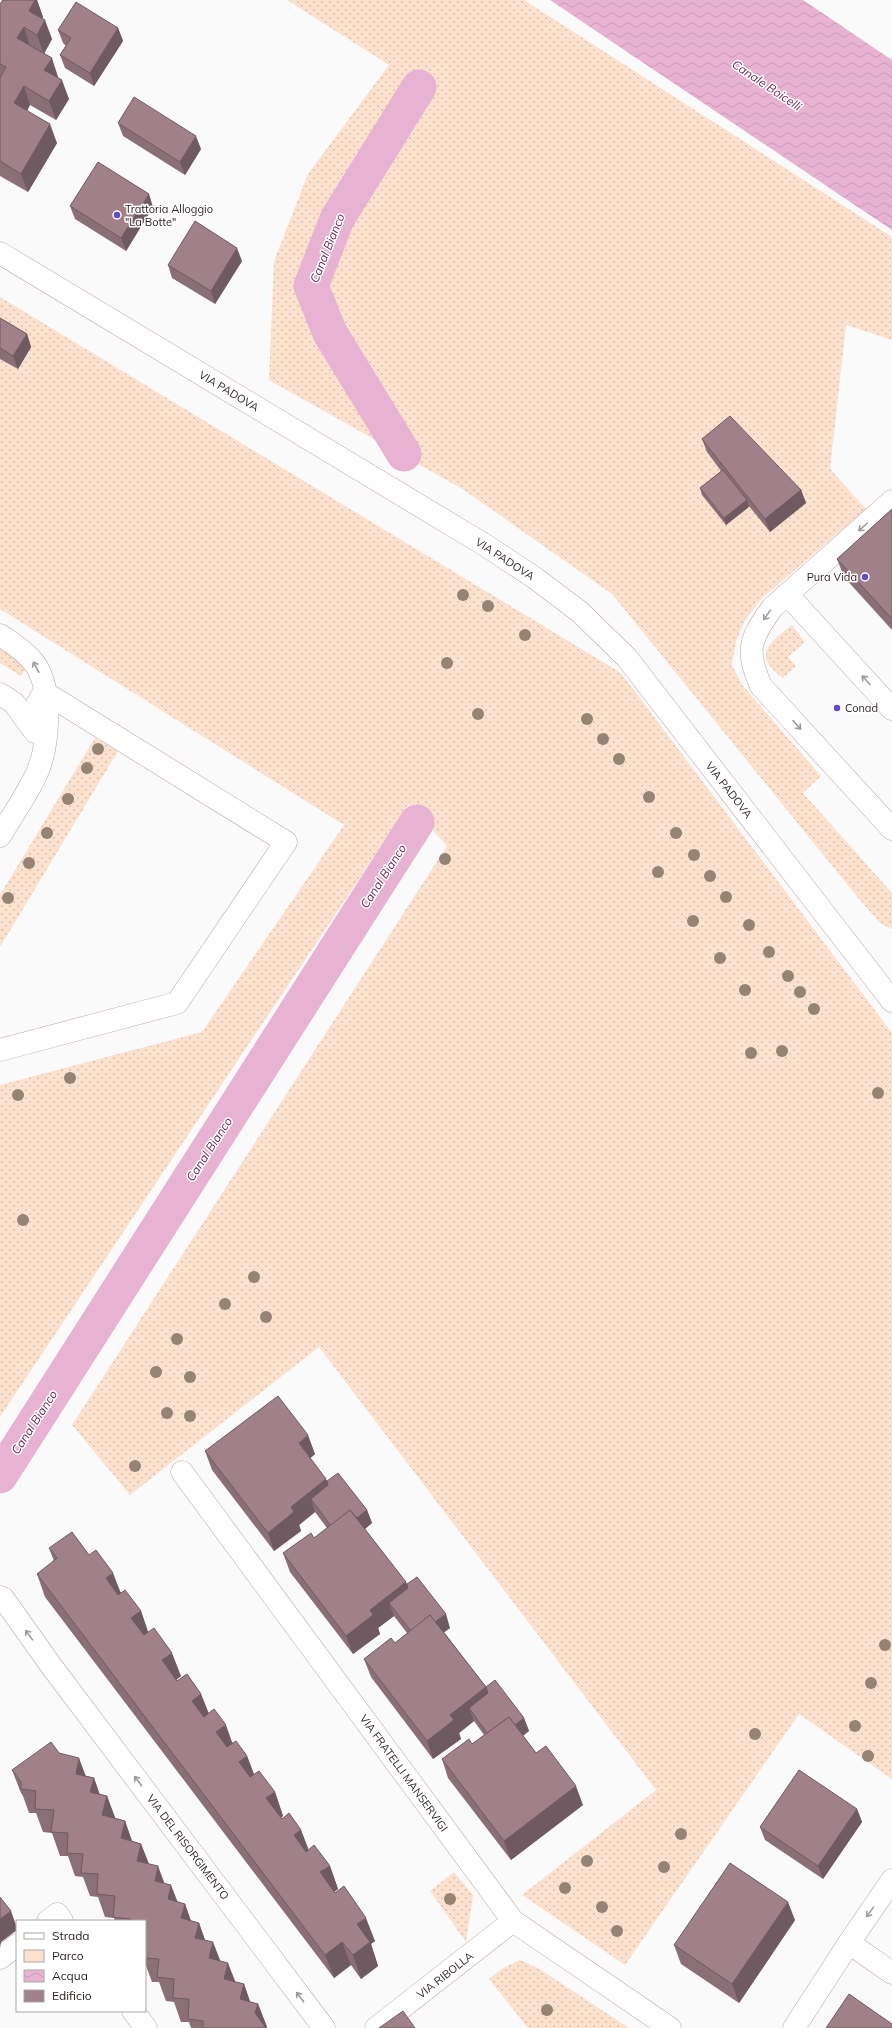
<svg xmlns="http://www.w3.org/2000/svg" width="892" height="2028" viewBox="0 0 892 2028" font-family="Mulish,sans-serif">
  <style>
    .green { fill: url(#green-dots) }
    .water { fill: url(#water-waves) }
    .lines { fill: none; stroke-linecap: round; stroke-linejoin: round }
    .canal { stroke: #e8b3d3; stroke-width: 35 }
    .minor-casing { stroke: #c3a2a2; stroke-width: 23 }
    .major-casing { stroke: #c3a2a2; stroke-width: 23 }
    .minor { stroke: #fff; stroke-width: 22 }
    .major { stroke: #fff; stroke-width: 22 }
    .tree { fill: #958374 }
    .wall { fill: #8a6f77 }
    .shaded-wall { fill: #705a61 }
    .building { fill: #a0818a; stroke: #705a61 }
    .oneway { stroke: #a09a9a }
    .poi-dot { fill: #624bc4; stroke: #fff; stroke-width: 1.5 }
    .labels { text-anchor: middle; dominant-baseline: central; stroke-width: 3; stroke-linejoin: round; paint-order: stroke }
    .poi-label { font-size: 11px; fill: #2b1e1e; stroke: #fff; text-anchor: start }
    .street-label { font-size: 11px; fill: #2b1e1e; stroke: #fff }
    .water-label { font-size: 12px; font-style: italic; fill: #682953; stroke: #fff }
  </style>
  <defs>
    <pattern id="green-dots" width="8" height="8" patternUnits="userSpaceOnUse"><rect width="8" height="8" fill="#fce1cf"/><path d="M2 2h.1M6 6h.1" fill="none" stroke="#d8c1b1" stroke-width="1.8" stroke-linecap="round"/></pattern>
    <pattern id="water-waves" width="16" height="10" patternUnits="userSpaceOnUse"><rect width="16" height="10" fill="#e8b3d3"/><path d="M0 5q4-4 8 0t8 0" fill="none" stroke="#c79ab5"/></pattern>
  </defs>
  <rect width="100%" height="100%" fill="#fafafa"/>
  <!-- green -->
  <g class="green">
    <polygon points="287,0 524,0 892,237 892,340 846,325 830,469 866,509 761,599 745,620 736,641 732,665 742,685 821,776 803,793 892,893 892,929 880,923 859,899 612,594 464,490 269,380 274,261 308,174 389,65"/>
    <polygon points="0,297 621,673 892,1033 892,1779 799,1714 625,1965 522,1895 656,1790 319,1347 130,1495 72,1425 447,846 409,804 0,1417 0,1085 202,1032 344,825 0,609"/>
    <path d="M792,625L805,642L788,657L796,666L783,678C752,656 768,643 792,625Z"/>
    <polygon points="0,649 27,666 21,676 0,663"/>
    <polygon points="95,738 118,751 0,947 0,895"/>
    <polygon points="454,1872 473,1895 466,1942 430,1891"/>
    <polygon points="520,1960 538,1968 629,2028 528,2028 489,1979 503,1968"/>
  </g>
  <!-- water -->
  <polygon class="water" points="550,0 803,0 892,60 892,230"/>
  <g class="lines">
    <!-- canal -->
    <g class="canal">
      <polyline points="404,454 330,333 311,286 337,219 419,87"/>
      <polyline points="0,1476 417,822"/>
    </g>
    <defs>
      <g id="minor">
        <path d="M892,501L772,608C750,639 745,650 761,686L892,829"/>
        <polyline points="787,594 892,709"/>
        <path d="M0,635C13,643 26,652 35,664C53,689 49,748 36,775C26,796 12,816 0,836"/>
        <polyline points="0,694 14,703 35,732"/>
        <polyline points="0,1050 177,1003 286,842 44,692 28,721"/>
        <polyline points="182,1472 513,1921 670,2028"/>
        <polyline points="0,1597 3,1598 52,1667 324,2028"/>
        <polyline points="892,1880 849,1943 892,1973"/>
        <polyline points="48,1921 57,1914 62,1921"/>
        <polyline points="0,1958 17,1945"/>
        <polyline points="133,2011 146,2028"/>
        <polyline points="376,2028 513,1921"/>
        <polyline points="794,2028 849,1943"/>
      </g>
      <polyline id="major" points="0,253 485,545 535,578 580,612 627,658 892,1001"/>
    </defs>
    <!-- minor casing -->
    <use href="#minor" class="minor-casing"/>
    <!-- major casing -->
    <use href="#major" class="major-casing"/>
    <!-- minor -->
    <use href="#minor" class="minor"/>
    <!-- major -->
    <use href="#major" class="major"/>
  </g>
  <!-- trees -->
  <g class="tree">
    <circle cx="463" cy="595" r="6"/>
    <circle cx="488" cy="606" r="6"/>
    <circle cx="525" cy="635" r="6"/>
    <circle cx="447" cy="663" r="6"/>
    <circle cx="478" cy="714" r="6"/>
    <circle cx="587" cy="719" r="6"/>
    <circle cx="603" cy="739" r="6"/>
    <circle cx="98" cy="749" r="6"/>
    <circle cx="619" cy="759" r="6"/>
    <circle cx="87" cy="768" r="6"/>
    <circle cx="649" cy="797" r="6"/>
    <circle cx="68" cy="799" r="6"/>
    <circle cx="47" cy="833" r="6"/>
    <circle cx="676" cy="833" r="6"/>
    <circle cx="694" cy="855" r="6"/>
    <circle cx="445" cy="859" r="6"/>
    <circle cx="29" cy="863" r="6"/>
    <circle cx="658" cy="872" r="6"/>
    <circle cx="710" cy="876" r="6"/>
    <circle cx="726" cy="897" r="6"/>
    <circle cx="8" cy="898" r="6"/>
    <circle cx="693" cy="921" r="6"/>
    <circle cx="749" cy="925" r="6"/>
    <circle cx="769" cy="952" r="6"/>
    <circle cx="720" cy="958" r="6"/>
    <circle cx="788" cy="976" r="6"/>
    <circle cx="745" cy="990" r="6"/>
    <circle cx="800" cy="992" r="6"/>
    <circle cx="814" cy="1009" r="6"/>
    <circle cx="782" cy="1051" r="6"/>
    <circle cx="751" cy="1053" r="6"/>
    <circle cx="70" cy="1078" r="6"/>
    <circle cx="878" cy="1093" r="6"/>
    <circle cx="18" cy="1095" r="6"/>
    <circle cx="23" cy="1220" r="6"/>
    <circle cx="254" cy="1277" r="6"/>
    <circle cx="225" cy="1304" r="6"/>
    <circle cx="266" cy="1317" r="6"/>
    <circle cx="177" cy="1339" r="6"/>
    <circle cx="156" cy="1372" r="6"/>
    <circle cx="190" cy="1377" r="6"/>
    <circle cx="167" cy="1413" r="6"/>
    <circle cx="190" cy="1416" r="6"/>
    <circle cx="135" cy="1466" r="6"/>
    <circle cx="885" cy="1645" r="6"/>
    <circle cx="871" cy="1683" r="6"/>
    <circle cx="855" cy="1726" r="6"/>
    <circle cx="755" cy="1734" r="6"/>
    <circle cx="868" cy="1756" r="6"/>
    <circle cx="681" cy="1834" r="6"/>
    <circle cx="587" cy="1861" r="6"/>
    <circle cx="664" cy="1867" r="6"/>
    <circle cx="565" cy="1888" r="6"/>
    <circle cx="450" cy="1899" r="6"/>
    <circle cx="602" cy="1907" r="6"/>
    <circle cx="617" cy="1931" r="6"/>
    <circle cx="547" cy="2010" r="6"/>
  </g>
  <!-- wall -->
  <g class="wall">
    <polygon points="3,0 37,0 43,17 42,18 52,39 44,53 58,77 58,78 69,99 56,120 30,105 27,111 57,143 28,192 0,176 0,4"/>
    <polygon points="118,28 123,41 94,86 65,68 60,55 66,46 63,43 58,30"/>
    <polygon points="118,123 201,149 185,175 123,136"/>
    <polygon points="70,206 153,207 126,251 75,219"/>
    <polygon points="242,261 215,304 172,278 168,265"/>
    <polygon points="0,318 27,334 31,347 18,369 0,359"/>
    <polygon points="702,439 801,490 806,503 770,532 749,506 726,525 702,495 700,488 721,471 707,452"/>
    <polygon points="892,509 892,630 844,577 837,559"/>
    <polygon points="205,1451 315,1454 310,1458 327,1481 367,1510 372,1523 365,1529 407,1584 450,1628 444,1632 486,1687 524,1718 529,1731 523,1736 536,1753 583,1805 511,1860 448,1778 442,1759 472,1744 484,1735 474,1721 459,1733 461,1739 433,1759 371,1677 364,1659 395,1643 407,1633 394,1616 378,1628 380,1634 353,1654 290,1572 283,1553 314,1538 327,1528 315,1512 299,1525 301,1531 274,1551 212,1470"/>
    <polygon points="49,1548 89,1555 121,1593 141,1611 148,1632 181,1676 176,1680 177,1681 201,1694 209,1714 233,1743 247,1756 254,1774 275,1792 283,1816 281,1818 301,1830 308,1850 330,1866 338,1889 334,1892 375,1941 371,1944 378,1966 361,1979 351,1965 334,1978 45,1597 37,1574 54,1561"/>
    <polygon points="59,1753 86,1776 94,1778 100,1795 107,1796 115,1818 125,1821 132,1841 141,1844 149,1864 164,1883 177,1902 185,1904 191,1921 199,1923 205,1940 235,1982 244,1984 250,2002 258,2004 267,2027 266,2028 191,2028 189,2022 181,2022 174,2002 166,2001 159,1982 152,1982 145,1963 145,1921 115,1921 114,1918 105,1917 98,1897 90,1896 83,1877 75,1876 68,1856 60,1856 52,1833 43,1832 36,1813 29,1813 23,1796 21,1793 12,1770"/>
    <polygon points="857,1809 862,1822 823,1879 765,1840 760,1827"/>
    <polygon points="795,1920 739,2003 681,1964 674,1945"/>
  </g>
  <!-- shaded-wall -->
  <g class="shaded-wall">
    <polygon points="35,0 37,0 43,17 36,29 29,11"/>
    <polygon points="45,20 52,39 44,54 37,35"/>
    <polygon points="24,27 30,46 17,38"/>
    <polygon points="118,28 123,41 94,86 90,73"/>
    <polygon points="52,58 58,77 51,89 44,70"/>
    <polygon points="62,80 69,99 56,120 49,101"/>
    <polygon points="24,86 30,105 21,121 14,103"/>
    <polygon points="50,124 57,143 28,192 21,174"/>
    <polygon points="196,136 201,149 185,175 180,162"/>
    <polygon points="149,194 153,207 126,251 121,238"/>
    <polygon points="237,248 242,261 215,304 211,291"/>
    <polygon points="27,334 31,347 18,369 13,356"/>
    <polygon points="801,490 806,503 770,532 765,519"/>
    <polygon points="747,500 749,507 726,525 724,518"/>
    <polygon points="308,1435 315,1454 306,1462 299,1443"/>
    <polygon points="326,1479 333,1498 311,1499 315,1512 299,1525 301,1531 274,1551 268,1533 291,1507"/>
    <polygon points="367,1510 372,1523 360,1533 355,1519"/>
    <polygon points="113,1573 122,1596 114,1602 106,1578"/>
    <polygon points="406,1582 413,1601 389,1603 394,1616 378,1628 380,1634 353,1654 346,1636 370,1610"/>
    <polygon points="141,1611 149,1635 140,1642 131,1618"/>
    <polygon points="446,1614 450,1628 439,1636 434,1623"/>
    <polygon points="172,1653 181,1676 171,1684 162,1660"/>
    <polygon points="486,1687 493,1706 469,1708 474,1721 459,1733 461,1739 433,1759 427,1741 450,1715"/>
    <polygon points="201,1694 210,1717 201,1724 192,1701"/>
    <polygon points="524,1718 529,1731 518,1739 514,1726"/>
    <polygon points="226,1725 234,1748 225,1756 216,1732"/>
    <polygon points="247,1756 256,1780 248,1785 239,1762"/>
    <polygon points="79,1758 88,1782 76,1774"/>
    <polygon points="94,1778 102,1802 90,1792"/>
    <polygon points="576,1786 583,1805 511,1860 504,1841"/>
    <polygon points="275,1792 283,1816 275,1822 266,1798"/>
    <polygon points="107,1796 116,1820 102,1815"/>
    <polygon points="857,1809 862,1822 823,1879 818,1866"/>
    <polygon points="125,1821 133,1844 121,1838"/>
    <polygon points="301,1830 310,1853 303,1859 294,1835"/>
    <polygon points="141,1844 150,1867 137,1861"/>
    <polygon points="158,1866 167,1890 155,1881"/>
    <polygon points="330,1866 338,1889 329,1896 320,1872"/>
    <polygon points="171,1885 180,1908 168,1899"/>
    <polygon points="788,1902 795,1920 739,2003 732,1984"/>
    <polygon points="185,1904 193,1927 181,1918"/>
    <polygon points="11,1911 17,1928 17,1930 1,1942 0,1948 0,1919"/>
    <polygon points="366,1918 375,1941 371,1944 378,1966 361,1979 353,1955 357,1924"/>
    <polygon points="199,1923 207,1946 195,1938"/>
    <polygon points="213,1942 222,1965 209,1958"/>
    <polygon points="342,1942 351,1965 334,1978 325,1955"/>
    <polygon points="228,1963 237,1986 224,1979"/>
    <polygon points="244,1984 252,2007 240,1999"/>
    <polygon points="258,2004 267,2027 266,2028 255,2013"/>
  </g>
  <!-- building -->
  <g class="building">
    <polygon points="3,0 35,0 29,11 45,20 37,35 24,27 17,38 52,58 44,70 62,80 49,101 24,86 14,103 50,124 21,174 0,161 0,78 6,67 0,64 0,4"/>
    <polygon points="76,2 118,28 90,73 60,55 71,38 58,30"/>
    <polygon points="134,97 196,136 180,162 118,123"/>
    <polygon points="98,162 149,194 121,238 70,206"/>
    <polygon points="195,221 237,248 211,291 168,265"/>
    <polygon points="0,318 27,334 13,356 0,348"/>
    <polygon points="730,416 801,490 765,519 702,439"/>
    <polygon points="723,470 747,500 724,518 700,488"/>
    <polygon points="892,509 892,619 837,559"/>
    <polygon points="278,1396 308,1435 299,1443 326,1479 291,1507 294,1512 268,1533 205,1451"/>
    <polygon points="338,1473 367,1510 357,1518 350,1510 331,1526 311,1499 328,1485 327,1481"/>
    <polygon points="350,1510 406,1582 370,1610 373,1615 346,1636 283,1553 311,1533 314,1538"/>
    <polygon points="72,1532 89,1555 96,1550 113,1573 106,1578 118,1595 125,1590 141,1611 131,1618 144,1635 154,1628 172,1653 162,1660 177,1681 187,1674 201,1694 192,1701 204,1717 214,1709 226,1725 216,1732 227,1747 236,1741 247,1756 239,1762 250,1777 259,1771 275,1792 266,1798 282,1819 289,1813 301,1830 294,1835 306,1852 314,1845 330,1866 320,1872 335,1893 344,1886 366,1918 357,1924 370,1942 353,1955 342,1942 325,1955 37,1574 57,1558 49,1548"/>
    <polygon points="417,1577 446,1614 435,1622 430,1615 411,1631 389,1603 408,1588 407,1584"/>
    <polygon points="430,1615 486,1687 450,1715 454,1720 427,1741 364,1659 391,1638 395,1643"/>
    <polygon points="495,1680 524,1718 515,1725 509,1717 487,1733 469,1708 488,1693 486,1687"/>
    <polygon points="509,1717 536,1753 546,1746 576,1786 504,1841 442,1759 469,1739 472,1744"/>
    <polygon points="51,1742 59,1753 79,1758 76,1774 94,1778 90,1792 107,1796 102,1815 125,1821 121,1838 141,1844 137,1861 158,1866 155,1881 171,1885 168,1899 185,1904 181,1918 199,1923 195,1938 213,1942 209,1958 228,1963 224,1979 244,1984 240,1999 258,2004 255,2013 266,2028 203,2028 203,2021 188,2019 189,1999 173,1998 174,1979 157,1977 159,1959 145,1958 145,1921 131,1921 131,1919 113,1917 115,1896 97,1894 98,1874 81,1873 83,1854 67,1853 68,1833 51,1832 54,1810 35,1809 36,1791 21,1789 21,1782 12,1770"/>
    <polygon points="799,1770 857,1809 818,1866 760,1827"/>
    <polygon points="730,1863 788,1902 732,1984 674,1945"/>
    <polygon points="0,1897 11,1911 0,1919"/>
    <polygon points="849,1994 892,2024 892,2028 826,2028"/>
    <polygon points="403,2011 415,2028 379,2028"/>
  </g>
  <!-- one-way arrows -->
  <defs><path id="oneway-shaft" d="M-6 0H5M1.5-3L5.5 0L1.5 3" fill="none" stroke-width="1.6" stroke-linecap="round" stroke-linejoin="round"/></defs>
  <g class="oneway">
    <use href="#oneway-shaft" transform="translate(863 527) rotate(138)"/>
    <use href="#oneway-shaft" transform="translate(767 615) rotate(125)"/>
    <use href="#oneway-shaft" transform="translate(36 667) rotate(-119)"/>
    <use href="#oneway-shaft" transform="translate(866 680) rotate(-132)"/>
    <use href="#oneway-shaft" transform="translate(797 725) rotate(48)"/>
    <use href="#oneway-shaft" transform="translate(29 1635) rotate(-126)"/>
    <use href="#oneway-shaft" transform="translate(138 1781) rotate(-127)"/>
    <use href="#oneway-shaft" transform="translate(870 1912) rotate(125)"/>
    <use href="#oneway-shaft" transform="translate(300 1997) rotate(-127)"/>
  </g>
  <!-- markers -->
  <g class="poi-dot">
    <circle cx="117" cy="215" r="4"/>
    <circle cx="865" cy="577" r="4"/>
    <circle cx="837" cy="708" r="4"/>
  </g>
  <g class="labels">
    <!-- poi labels -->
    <g class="poi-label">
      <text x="125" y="209">Trattoria Alloggio<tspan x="125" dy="13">"La Botte"</tspan></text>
      <text x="857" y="577" text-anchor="end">Pura Vida</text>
      <text x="845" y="708">Conad</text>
    </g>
    <!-- street labels -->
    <g class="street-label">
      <text transform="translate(229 391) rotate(31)">VIA PADOVA</text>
      <text transform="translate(505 559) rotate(33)">VIA PADOVA</text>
      <text transform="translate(729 790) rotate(52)">VIA PADOVA</text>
      <text transform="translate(404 1773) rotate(54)">VIA FRATELLI MANSERVIGI</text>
      <text transform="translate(188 1847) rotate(53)">VIA DEL RISORGIMENTO</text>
      <text transform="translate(445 1975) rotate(-38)">VIA RIBOLLA</text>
    </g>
    <!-- water labels -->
    <g class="water-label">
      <text transform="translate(767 85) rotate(34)">Canale Boicelli</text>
      <text transform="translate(327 248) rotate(-68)">Canal Bianco</text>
      <text transform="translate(383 876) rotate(-57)">Canal Bianco</text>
      <text transform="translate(209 1149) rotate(-57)">Canal Bianco</text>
      <text transform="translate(34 1422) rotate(-57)">Canal Bianco</text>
    </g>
  </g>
  <!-- legend -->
  <rect x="16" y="1920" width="130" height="92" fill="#ffffff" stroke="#aaa5a5"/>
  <rect x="24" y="1933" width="20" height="6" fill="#ffffff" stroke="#aaa5a5"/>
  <text x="52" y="1940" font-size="12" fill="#2b1e1e">Strada</text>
  <rect x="24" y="1950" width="20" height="12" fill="#fce1cf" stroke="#aaa5a5"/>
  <text x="52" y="1960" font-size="12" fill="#2b1e1e">Parco</text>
  <rect x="24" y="1970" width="20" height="12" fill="url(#water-waves)" stroke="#aaa5a5"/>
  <text x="52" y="1980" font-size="12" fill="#2b1e1e">Acqua</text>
  <rect x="24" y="1990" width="20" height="12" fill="#a0818a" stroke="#aaa5a5"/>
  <text x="52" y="2000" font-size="12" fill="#2b1e1e">Edificio</text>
</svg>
